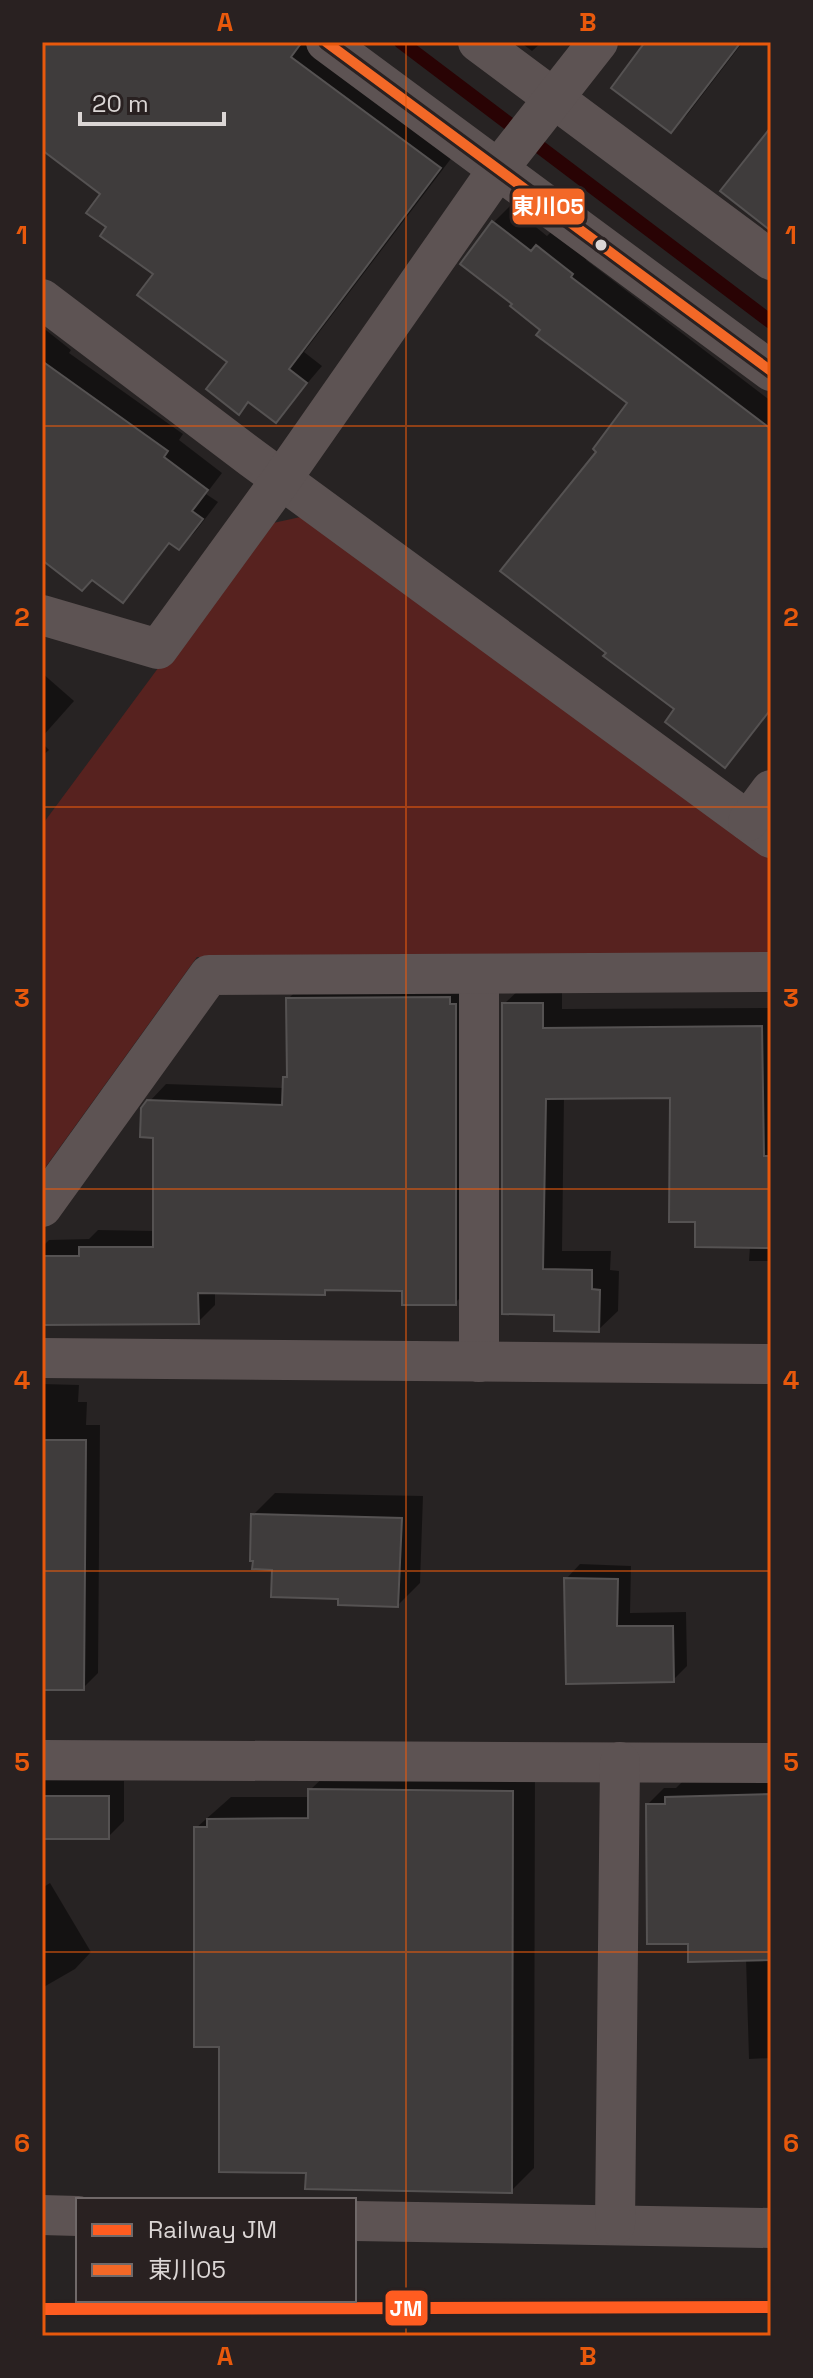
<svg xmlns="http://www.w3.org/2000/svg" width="813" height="2378" viewBox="0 0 813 2378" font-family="'Space Grotesk','Noto Sans JP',sans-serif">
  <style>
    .green { fill: #57221f }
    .shadow { fill: #0007 }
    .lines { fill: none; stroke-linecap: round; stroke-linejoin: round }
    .stream { stroke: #290304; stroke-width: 14 }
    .building { fill: #3f3c3c; stroke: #555252; stroke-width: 2 }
    .minor { stroke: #5d5353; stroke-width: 40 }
    .bus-1-casing { stroke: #292121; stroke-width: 16 }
    .bus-1 { stroke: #f36827; stroke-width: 10 }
    .rail-1-casing { stroke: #292121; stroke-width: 18 }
    .rail-1 { stroke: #ff5c20; stroke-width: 12 }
    .grid { fill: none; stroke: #e8590c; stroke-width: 2; stroke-opacity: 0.55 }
    .bus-dot { fill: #dbd6d5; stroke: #292121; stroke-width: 3 }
    .line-badge { stroke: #292121; stroke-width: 3 }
    .badge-label { font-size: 22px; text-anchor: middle; font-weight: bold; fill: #fff }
    .neatline { fill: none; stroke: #e8590c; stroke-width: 3 }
    .grid-label { font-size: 26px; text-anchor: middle; font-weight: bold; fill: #e8590c }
  </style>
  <rect width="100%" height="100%" fill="#272323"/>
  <!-- green -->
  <polygon class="green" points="305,516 771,857 771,955 197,957 42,1172 42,825 264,525"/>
  <!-- shadow -->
  <g class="shadow">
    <polygon points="42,42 307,42 456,152 304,352 322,366 276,420 250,401 239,412 230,362 156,274 109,227 103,193 42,148"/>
    <polygon points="520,42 542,42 532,51"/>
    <polygon points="647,42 743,42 687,115 671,130"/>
    <polygon points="510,206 547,236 553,230 588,257 586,260 771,401 771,711 725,765 677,709 608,652 599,451 630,403 515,304 463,264 494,222"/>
    <polygon points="42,327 71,350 69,353 183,434 179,440 222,473 206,494 218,502 195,532 179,548 171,542 138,584 122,601 93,578 42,557"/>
    <polygon points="42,673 74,701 42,737"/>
    <polygon points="42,743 49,750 42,756"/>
    <polygon points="466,980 472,1286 455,1303 404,1289 329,1288 324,1293 215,1291 215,1305 198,1322 42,1323 42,1247 49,1240 89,1239 98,1230 155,1231 155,1136 149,1102 166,1084 284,1088 285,1078 289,1073 288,999 305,982"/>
    <polygon points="562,984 562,1009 771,1008 771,1261 749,1261 750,1246 697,1220 672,1096 564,1097 562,1251 611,1251 610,1270 619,1271 618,1311 598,1330 556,1313 504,1312 504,1004 524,985"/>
    <polygon points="42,1368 43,1384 79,1385 78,1402 87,1402 86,1425 100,1425 98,1673 83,1688 42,1688"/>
    <polygon points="275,1493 423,1496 420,1583 398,1605 340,1597 274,1568 253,1515"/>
    <polygon points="580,1564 631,1566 630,1613 686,1612 687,1666 673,1680 566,1579"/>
    <polygon points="333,1768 535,1770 534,2168 511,2191 308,2171 221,2045 196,1828 231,1797 310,1797 310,1790"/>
    <polygon points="771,1779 771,2058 749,2059 746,1959 690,1942 648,1804 664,1788 676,1788 683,1781"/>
    <polygon points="42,1781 124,1781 124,1821 108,1837 42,1837"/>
    <polygon points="50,1883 91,1952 75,1969 42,1988 42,1888"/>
  </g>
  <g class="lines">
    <!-- stream -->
    <polyline class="stream" points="401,42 771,322"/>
  </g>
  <!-- building -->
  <g class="building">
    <polygon points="42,42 302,42 291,57 441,168 289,369 307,383 276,423 248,402 239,415 206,389 227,362 137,295 153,274 100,236 106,227 86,213 100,194 42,150"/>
    <polygon points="645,42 741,42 671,133 611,88"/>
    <polygon points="771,127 771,231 720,191"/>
    <polygon points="492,221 531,251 536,245 573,274 571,277 771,429 771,709 725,768 665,722 674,709 603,656 606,653 500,571 596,452 593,449 627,403 536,335 540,330 510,306 512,304 460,264"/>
    <polygon points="42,361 168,451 164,457 208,490 192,511 203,519 179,550 169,543 123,603 92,580 82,591 42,560"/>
    <polygon points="450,997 450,1004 456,1004 456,1305 402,1305 402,1291 325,1290 325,1295 198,1293 199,1324 42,1325 42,1256 79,1256 79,1247 153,1247 153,1138 140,1137 141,1108 147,1100 282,1105 283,1077 287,1077 286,998"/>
    <polygon points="502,1003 543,1003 543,1028 762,1026 764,1156 771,1156 771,1248 695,1247 695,1222 669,1222 670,1098 546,1099 543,1269 592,1270 592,1289 600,1290 599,1332 554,1331 554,1315 502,1314"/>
    <polygon points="42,1440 86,1440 84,1690 42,1690"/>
    <polygon points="251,1514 402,1518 398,1607 338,1605 338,1599 271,1597 272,1570 252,1569 253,1561 250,1561"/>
    <polygon points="564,1578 618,1579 617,1626 673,1626 674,1682 566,1684"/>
    <polygon points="308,1789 513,1791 512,2193 305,2189 306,2173 219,2172 219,2047 194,2047 194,1827 207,1827 207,1819 308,1818"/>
    <polygon points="771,1794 771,1960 688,1962 688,1944 647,1944 646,1804 665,1804 665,1797"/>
    <rect x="42" y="1796" width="67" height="43"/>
  </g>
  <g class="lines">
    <!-- minor -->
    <g class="minor">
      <polyline points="326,42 771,371"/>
      <polyline points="478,42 771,260"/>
      <polyline points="42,299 252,458 771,838"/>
      <polyline points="42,615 158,649 281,480 499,168 598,42"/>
      <polyline points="748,821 771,790"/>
      <polyline points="479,974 479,1362"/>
      <polyline points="42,1207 209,975 771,972"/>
      <polyline points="42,1358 771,1364"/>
      <polyline points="42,1760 771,1763"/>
      <polyline points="42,2215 78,2216"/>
      <polyline points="354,2221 771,2228"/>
      <polyline points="615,2225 620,1762"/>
    </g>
    <defs>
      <polyline id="bus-1" points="326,42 771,371"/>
    </defs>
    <!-- bus-1 casing -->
    <use href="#bus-1" class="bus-1-casing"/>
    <!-- bus-1 -->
    <use href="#bus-1" class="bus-1"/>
    <defs>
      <polyline id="rail-1" points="42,2309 771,2307"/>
    </defs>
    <!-- rail-1 casing -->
    <use href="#rail-1" class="rail-1-casing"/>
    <!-- rail-1 -->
    <use href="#rail-1" class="rail-1"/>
  </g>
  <!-- grid -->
  <path class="grid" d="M406,42V2336M42,426H771M42,807H771M42,1189H771M42,1571H771M42,1952H771"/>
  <!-- markers -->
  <circle class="bus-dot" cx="601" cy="245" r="7"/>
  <g class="line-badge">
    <rect x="511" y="187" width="75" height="39" rx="8" fill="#f36827"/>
    <rect x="384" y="2289" width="45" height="38" rx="8" fill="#ff5c20"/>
  </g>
  <g class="badge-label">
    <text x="548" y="214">東川05</text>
    <text x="406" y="2316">JM</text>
  </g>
  <!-- border -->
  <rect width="813" height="2378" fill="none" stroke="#292121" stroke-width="88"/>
  <!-- legend -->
  <rect x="76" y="2198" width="280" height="104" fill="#292121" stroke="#706969" stroke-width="2"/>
  <rect x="92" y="2224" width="40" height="12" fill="#ff5c20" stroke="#706969" stroke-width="2"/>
  <text x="148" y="2238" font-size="24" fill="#dbd6d5">Railway JM</text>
  <rect x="92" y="2264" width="40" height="12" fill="#f36827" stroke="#706969" stroke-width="2"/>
  <text x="148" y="2278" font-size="24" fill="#dbd6d5">東川05</text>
  <!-- scale -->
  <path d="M80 112v12h144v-12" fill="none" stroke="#dbd6d5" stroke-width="4"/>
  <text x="92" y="112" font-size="24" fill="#dbd6d5" stroke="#292121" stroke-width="6" paint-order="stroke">20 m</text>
  <rect x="44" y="44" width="725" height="2290" class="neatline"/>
  <g class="grid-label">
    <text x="225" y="31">A</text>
    <text x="588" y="31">B</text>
    <text x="22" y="244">1</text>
    <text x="791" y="244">1</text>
    <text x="22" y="626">2</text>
    <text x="791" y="626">2</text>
    <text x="22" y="1007">3</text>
    <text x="791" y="1007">3</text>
    <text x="22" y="1389">4</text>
    <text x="791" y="1389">4</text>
    <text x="22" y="1771">5</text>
    <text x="791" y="1771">5</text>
    <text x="22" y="2152">6</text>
    <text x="791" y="2152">6</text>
    <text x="225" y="2365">A</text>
    <text x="588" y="2365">B</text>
  </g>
</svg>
